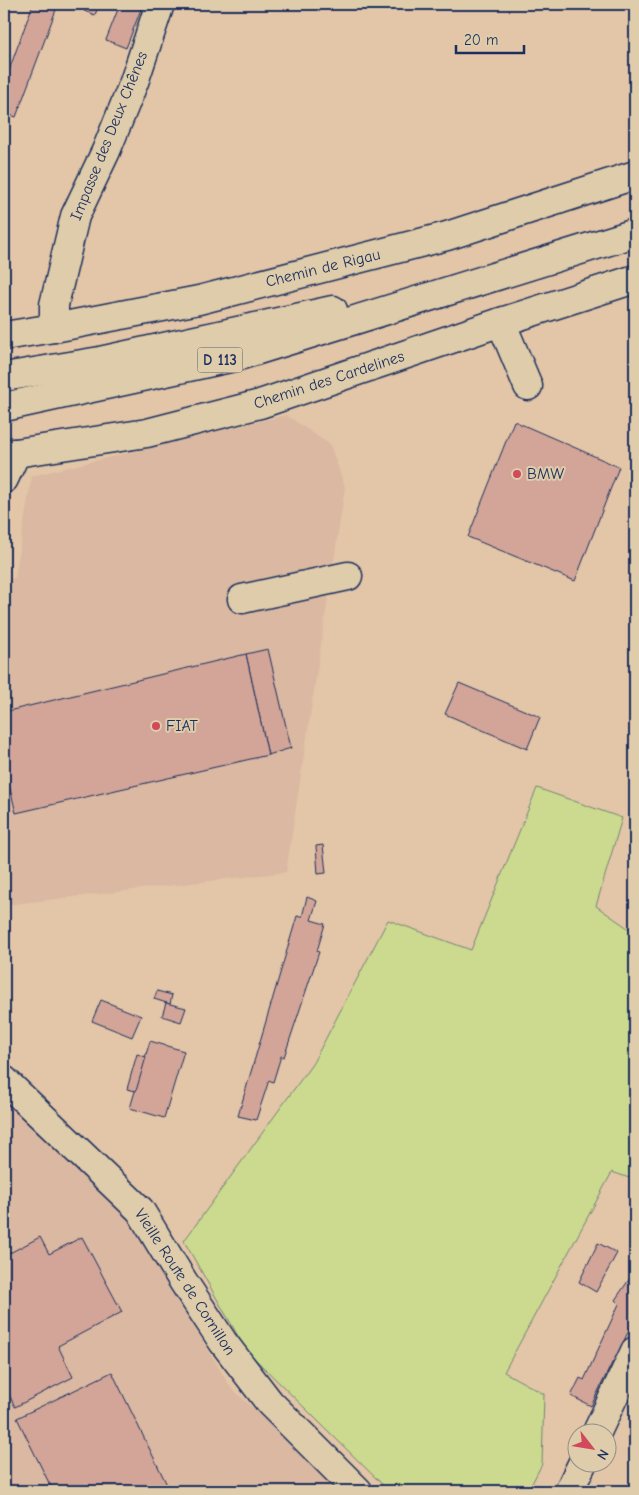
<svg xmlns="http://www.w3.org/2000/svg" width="639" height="1495" viewBox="0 0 639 1495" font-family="'Comic Neue',sans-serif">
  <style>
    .built { fill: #dab8a1 }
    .green { fill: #cbda8e; stroke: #738476 }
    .building { fill: #d2a598; stroke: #1b2f5e }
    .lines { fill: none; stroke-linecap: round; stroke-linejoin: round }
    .minor-casing { stroke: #1b2f5e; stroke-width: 31 }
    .major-casing { stroke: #1b2f5e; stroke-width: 31 }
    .minor { stroke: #dfccaa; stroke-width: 28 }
    .major { stroke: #dfccaa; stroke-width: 28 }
    .poi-dot { fill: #d1495b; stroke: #dfccaa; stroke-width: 2 }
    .labels { text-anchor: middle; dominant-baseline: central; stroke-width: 4; stroke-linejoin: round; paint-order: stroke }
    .shield { fill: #dfccaa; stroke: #565e75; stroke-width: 1 }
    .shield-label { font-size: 15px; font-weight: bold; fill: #1b2f5e }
    .street-label { font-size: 16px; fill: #1b2f5e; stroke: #dfccaa }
    .poi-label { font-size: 16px; fill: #1b2f5e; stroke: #dfccaa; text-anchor: start }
  </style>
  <rect width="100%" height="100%" fill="#e3c5a7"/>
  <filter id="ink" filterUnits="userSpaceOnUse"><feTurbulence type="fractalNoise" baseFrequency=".02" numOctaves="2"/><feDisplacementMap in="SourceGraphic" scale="10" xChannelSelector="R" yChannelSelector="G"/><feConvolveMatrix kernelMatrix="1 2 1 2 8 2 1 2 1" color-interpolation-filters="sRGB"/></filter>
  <g filter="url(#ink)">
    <!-- built -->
    <g class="built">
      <polygon points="286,415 330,445 345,487 286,872 4,905 4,580 15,578 32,476"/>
      <polygon points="4,1096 126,1214 231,1388 343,1491 4,1491"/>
    </g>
    <!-- green -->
    <polygon class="green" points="537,788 622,818 596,906 635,933 635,1180 612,1172 504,1372 544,1394 542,1464 528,1491 389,1491 246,1350 184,1241 313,1063 388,920 471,950"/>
    <!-- building -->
    <g class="building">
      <polygon points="33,4 49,4 57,7 16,117 4,113 4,84"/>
      <polygon points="87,4 99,4 95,15 84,11"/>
      <polygon points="120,4 143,4 126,48 106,40"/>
      <polygon points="514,421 619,467 575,581 468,537"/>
      <polygon points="268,649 291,748 268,755 246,654"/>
      <polygon points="246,654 268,755 16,813 4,764 4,712"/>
      <polygon points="459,683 540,717 527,749 445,714"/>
      <polygon points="323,845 326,873 318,874 316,846"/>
      <polygon points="307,897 317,901 311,920 325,924 317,951 319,952 284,1057 281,1056 273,1082 269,1080 256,1120 238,1116 297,916 302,917"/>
      <polygon points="157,991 172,995 170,1004 154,999"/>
      <polygon points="101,1000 141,1016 132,1037 92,1021"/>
      <polygon points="166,1003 186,1008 181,1022 162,1016"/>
      <polygon points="150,1041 184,1051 164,1118 130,1108"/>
      <polygon points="137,1054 146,1057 136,1091 127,1089"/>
      <polygon points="40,1237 49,1254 82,1237 122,1312 58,1346 73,1377 15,1407 4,1384 4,1256"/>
      <polygon points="598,1243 617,1253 596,1292 579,1282"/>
      <polygon points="635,1271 635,1325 634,1328 630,1328 621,1347 624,1348 616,1361 613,1361 591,1406 571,1396 580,1378 584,1380 619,1304 615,1300"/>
      <polygon points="112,1372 170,1491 53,1491 17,1418"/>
    </g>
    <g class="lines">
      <defs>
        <g id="minor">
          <polyline points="501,322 528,386"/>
          <polyline points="54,328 54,305 75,216 106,151 134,82 160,4"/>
          <polyline points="4,336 54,328 199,300 447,236 635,175"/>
          <polyline points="4,453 16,453 147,433 260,404 501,322 635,279"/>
          <polyline points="4,479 16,453"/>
          <polyline points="242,599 348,576"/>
          <polyline points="4,1080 140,1210 183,1281 223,1342 270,1403 358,1491"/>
          <polyline points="597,1432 635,1351"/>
          <polyline points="569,1491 583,1462"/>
        </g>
        <g id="major">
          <polyline points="4,377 100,361 333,310"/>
          <polyline points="4,407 239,356 635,233"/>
        </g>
      </defs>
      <!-- minor casing -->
      <use href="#minor" class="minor-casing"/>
      <!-- major casing -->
      <use href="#major" class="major-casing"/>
      <!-- minor -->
      <use href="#minor" class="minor"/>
      <!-- major -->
      <use href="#major" class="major"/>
    </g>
  </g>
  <!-- markers -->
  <g class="poi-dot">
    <circle cx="517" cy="474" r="5"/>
    <circle cx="156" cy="726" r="5"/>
  </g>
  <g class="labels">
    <!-- shield labels -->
    <rect class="shield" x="197.5" y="347.5" width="45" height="25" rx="4"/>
    <g class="shield-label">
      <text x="220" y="360">D 113</text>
    </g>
    <!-- street labels -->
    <g class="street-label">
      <text transform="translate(109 136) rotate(-68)">Impasse des Deux Chênes</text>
      <text transform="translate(323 268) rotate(-14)">Chemin de Rigau</text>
      <text transform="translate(329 380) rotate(-18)">Chemin des Cardelines</text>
      <text transform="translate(185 1282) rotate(57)">Vieille Route de Cornillon</text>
    </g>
    <!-- poi labels -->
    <g class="poi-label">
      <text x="527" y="474">BMW</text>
      <text x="166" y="726">FIAT</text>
    </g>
  </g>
  <!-- margin -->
  <rect width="639" height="1495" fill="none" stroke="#dfccaa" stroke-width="20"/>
  <rect x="10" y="10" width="619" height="1475" fill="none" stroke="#1b2f5e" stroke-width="2" filter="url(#ink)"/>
  <!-- north arrow -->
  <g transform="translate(592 1448) rotate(121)"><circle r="24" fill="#dfccaa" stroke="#918d8c"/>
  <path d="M0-4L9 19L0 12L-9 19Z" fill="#d1495b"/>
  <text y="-8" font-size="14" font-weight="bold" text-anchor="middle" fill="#1b2f5e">N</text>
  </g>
  <!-- scale -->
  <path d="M456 45v8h68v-8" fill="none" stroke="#1b2f5e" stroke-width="2.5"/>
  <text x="464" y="45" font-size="15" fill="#1b2f5e" stroke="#dfccaa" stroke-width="4" paint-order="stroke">20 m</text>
</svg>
